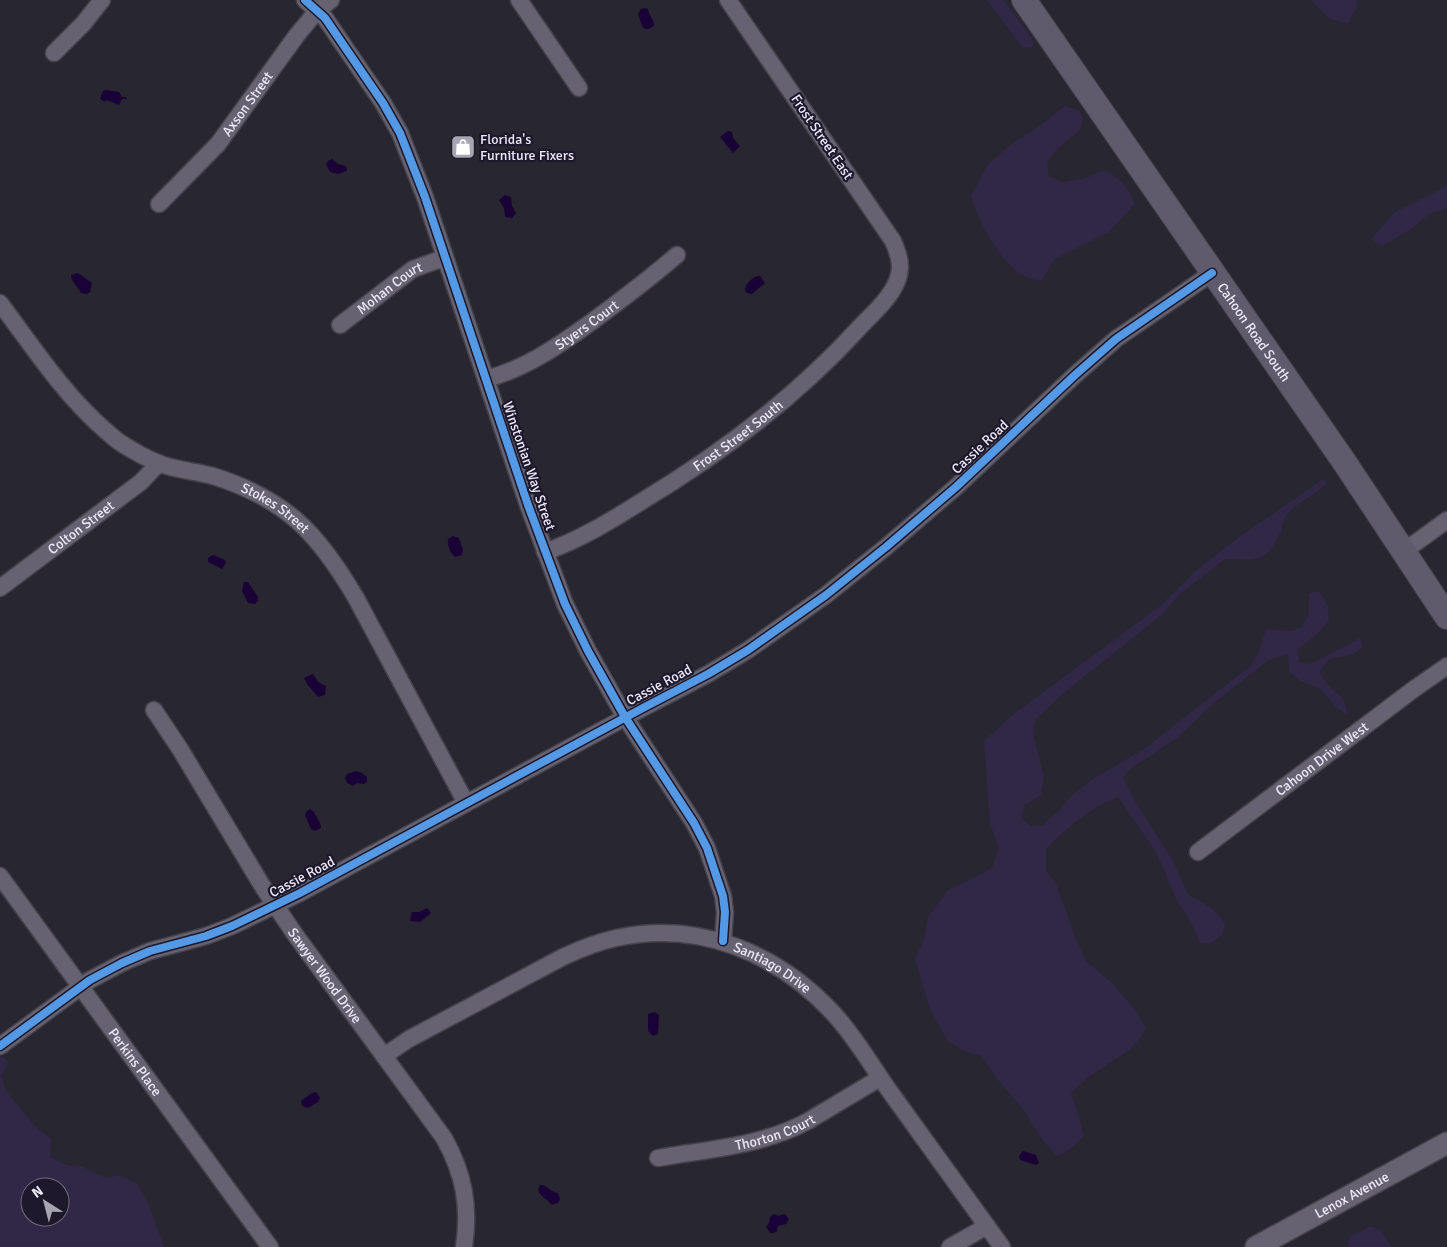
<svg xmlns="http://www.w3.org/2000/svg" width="1447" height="1247" viewBox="0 0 1447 1247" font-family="Signika,sans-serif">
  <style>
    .green { fill: #312747; fill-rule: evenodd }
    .water { fill: #190336 }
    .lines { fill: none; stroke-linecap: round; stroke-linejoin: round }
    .minor-casing { stroke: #44424b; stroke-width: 19 }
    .tertiary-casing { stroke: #44424b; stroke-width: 24 }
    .secondary-casing { stroke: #44424b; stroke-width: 26 }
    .minor { stroke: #666271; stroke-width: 16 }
    .tertiary { stroke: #666271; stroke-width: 21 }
    .secondary { stroke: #5f5b6c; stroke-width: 24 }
    .cycleway-casing { stroke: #1d182b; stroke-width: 11 }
    .cycleway { stroke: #5399e6; stroke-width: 8 }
    .labels { text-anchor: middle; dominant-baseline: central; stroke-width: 4.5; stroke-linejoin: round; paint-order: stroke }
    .street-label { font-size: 14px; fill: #ece9f7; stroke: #1d182b }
    .poi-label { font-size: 14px; fill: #ece9f7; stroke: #1d182b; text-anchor: start }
  </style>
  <rect width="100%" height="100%" fill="#282630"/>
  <!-- green -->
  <g class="green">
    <polygon points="987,0 1004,0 1034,42 1031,48 1022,47"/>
    <polygon points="1311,0 1357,0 1356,8 1348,24 1330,19"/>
    <path d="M1065,106L1079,110L1083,118L1080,130L1058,148L1047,162L1049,176L1062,182L1086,178L1104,170C1122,179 1127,185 1135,204L1109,232L1055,259L1042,280C1008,283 979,223 971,196L988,164L1014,142L1038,127Z"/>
    <polygon points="1447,186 1447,208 1429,214 1411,229 1383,246 1371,239 1395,212"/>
    <path d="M1323,479L1326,482V485C1313,496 1296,503 1286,516C1283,520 1283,526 1281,531C1265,564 1259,560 1225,559L1180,594L1163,614L1065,692L1036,719L1033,732L1044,776L1041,795L1024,806L1021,818L1031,826L1042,825L1060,810L1070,797L1091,780L1144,749L1250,666L1259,651L1266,629L1291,631L1301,627L1309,614V593L1319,591L1328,606L1329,621L1316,635L1297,650L1299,662L1310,664L1360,638L1363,647L1352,655L1329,659L1319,672C1322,676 1324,681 1328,685C1339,696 1347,698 1347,715L1337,708L1320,689L1299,680L1289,671L1288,654L1269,660L1215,702L1178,737L1129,770L1123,778L1134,799L1173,861L1188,894L1213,909L1225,923L1223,934L1210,944L1200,943L1191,922L1176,899L1156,852L1118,797C1089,809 1067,827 1046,850V870L1057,886L1076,939L1086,961L1111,982L1133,1007L1146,1028C1132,1054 1118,1056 1096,1072C1087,1078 1079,1086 1071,1093L1080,1120L1084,1136L1070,1149L1057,1156L1044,1142L1023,1109L997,1079L982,1056L966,1052L948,1041L929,1007L915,958L923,943L928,917L947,891L992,868L999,848L990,824L984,741L1011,716L1160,606L1194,572L1239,537Z"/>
    <path d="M2,1056L9,1063L1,1076L6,1091L35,1126L51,1139L50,1157L67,1165L83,1167L106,1178L120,1175L137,1184L147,1200L164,1247H0V1057ZM30,1187H60V1217H30Z"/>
    <polygon points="1371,1226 1380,1230 1392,1247 1348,1247 1349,1237"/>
  </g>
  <!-- water -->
  <g class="water">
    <path d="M645,8L648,9C649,15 654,20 654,26L649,29H645L642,26L638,14L641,9Z"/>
    <polygon points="106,90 119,92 122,97 126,97 127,99 122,99 119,105 107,100 104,102 100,98 103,91"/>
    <polygon points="728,131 732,132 733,138 740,146 733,153 720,137"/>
    <polygon points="332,159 338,164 346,166 347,171 338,174 330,172 326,164 328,161"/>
    <polygon points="505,195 511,197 512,206 516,213 512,218 505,217 504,208 499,200"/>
    <polygon points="78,273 92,283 90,292 87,294 81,293 72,280 71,275"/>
    <path d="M760,276L765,283L752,294L747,293L745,291C745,284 753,276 760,276Z"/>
    <path d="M453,536L459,538L463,550L462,555L455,557C450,553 447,545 448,539Z"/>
    <polygon points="213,555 225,560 226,563 222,569 208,562 208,558"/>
    <polygon points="244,582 248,582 258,597 258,601 255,604 248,603 242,591"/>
    <polygon points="313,674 318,682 326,686 325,695 318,697 308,685 304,678"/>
    <polygon points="356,771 362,773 367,777 367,782 364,784 357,783 353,786 347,783 345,778 347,774"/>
    <polygon points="310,809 314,812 321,825 321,828 315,831 311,829 305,815 306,812"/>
    <polygon points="427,908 431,913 420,922 410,921 412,912 419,912"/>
    <polygon points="655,1012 659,1015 658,1034 653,1036 648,1031 648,1014"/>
    <polygon points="316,1092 320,1098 318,1102 308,1108 302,1106 301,1101 312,1093"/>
    <polygon points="1023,1151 1036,1155 1039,1163 1036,1165 1020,1160 1019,1156"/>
    <path d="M540,1185C547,1184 551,1193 558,1193L560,1199L558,1203L552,1205C547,1199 541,1197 538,1190Z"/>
    <polygon points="774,1214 778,1216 785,1214 789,1219 786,1224 778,1226 777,1231 774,1233 770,1233 766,1227 769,1223 770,1217"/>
  </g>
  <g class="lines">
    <defs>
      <g id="minor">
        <polyline points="305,0 325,18 383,103 400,133 425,197 528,505 565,604 588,651 625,717 694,823 707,848 723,896 725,912 723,941"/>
        <polyline points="519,0 579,88"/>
        <polyline points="54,53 83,24 102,0"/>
        <path id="s1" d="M159,204L218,144L297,35L317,11L331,0"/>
        <path id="s2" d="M0,303C33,347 64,395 106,431C112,436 118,442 124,445C135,452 146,458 158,463C175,470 195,471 213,476C286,499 318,533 356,598L466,803"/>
        <path id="s3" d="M340,325L413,269L444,258"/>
        <path id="s4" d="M486,379C525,369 558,346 590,323C620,301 649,279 677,255"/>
        <path id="s5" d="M545,552C579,540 609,522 639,503C719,455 796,397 859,328C872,314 890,299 897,281C903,267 899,255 893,241L728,0"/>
        <polyline points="1403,552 1447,520"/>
        <path id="s6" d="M0,588L141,482L159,463"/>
        <path id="s7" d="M154,710L180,749L263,887L294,933L444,1138C464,1174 470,1206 464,1247"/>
        <path id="s8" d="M1198,852L1414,689L1447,666"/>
        <path id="s9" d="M0,876L270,1247"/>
        <polyline points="0,1046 90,980 122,963 150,951 206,936 232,926 300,893 641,709 708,674 748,650 826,595 886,547 956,487 1075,375 1116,339 1212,273"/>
        <path id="s10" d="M384,1056L409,1039L563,957C580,949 598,942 616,938C699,920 778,953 834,1014C858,1040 875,1072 896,1100C931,1149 967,1198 1002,1247"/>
        <path id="s11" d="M658,1158C709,1149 762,1146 808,1121L880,1078"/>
        <polyline points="950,1247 987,1226"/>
      </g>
      <g id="tertiary">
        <path id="s12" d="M1256,1247L1447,1143"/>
      </g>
      <g id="secondary">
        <path id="s13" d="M1024,0L1345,463L1447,617"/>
      </g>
    </defs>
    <!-- minor casing -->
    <use href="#minor" class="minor-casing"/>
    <!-- tertiary casing -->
    <use href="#tertiary" class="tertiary-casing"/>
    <!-- secondary casing -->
    <use href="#secondary" class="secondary-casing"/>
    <!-- minor -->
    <use href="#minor" class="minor"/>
    <!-- tertiary -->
    <use href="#tertiary" class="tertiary"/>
    <!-- secondary -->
    <use href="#secondary" class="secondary"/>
    <defs>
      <g id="cycleway">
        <polyline points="305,0 325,18 383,103 400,133 425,197 528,505 565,604 588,651 625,717 694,823 707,848 723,896 725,912 723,941"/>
        <polyline points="0,1046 90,980 122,963 150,951 206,936 232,926 300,893 641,709 708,674 748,650 826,595 886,547 956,487 1075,375 1116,339 1212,273"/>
      </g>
    </defs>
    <!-- cycleway casing -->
    <use href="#cycleway" class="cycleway-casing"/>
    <!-- cycleway -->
    <use href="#cycleway" class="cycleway"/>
  </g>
  <!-- icons -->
  <defs>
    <symbol id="shop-square" viewBox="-11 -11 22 22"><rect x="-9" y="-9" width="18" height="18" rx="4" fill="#a7a5b1" stroke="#1d182b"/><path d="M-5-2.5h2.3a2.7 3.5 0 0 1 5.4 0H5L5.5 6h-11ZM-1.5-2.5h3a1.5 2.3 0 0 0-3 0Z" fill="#fff"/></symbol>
  </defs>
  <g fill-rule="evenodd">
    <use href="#shop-square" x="449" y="133" width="28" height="28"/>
  </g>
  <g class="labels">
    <!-- street labels -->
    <g class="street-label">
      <text stroke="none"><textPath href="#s1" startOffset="134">Axson Street</textPath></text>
      <text transform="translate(822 137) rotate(56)">Frost Street East</text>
      <text stroke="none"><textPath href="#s3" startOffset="62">Mohan Court</textPath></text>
      <text stroke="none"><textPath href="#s4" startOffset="115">Styers Court</textPath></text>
      <text stroke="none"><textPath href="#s13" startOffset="404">Cahoon Road South</textPath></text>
      <text stroke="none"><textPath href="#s5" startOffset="226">Frost Street South</textPath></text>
      <text transform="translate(980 447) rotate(-43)">Cassie Road</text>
      <text transform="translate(529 466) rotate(71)">Winstonian Way Street</text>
      <text stroke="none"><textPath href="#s2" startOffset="355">Stokes Street</textPath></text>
      <text stroke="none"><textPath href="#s6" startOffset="101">Colton Street</textPath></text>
      <text transform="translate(659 685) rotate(-28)">Cassie Road</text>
      <text stroke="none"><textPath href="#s8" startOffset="155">Cahoon Drive West</textPath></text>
      <text transform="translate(302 877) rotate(-28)">Cassie Road</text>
      <text stroke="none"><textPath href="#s10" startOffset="425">Santiago Drive</textPath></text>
      <text stroke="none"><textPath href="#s7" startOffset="316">Sawyer Wood Drive</textPath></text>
      <text stroke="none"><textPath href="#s9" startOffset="230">Perkins Place</textPath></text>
      <text stroke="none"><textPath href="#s11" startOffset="120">Thorton Court</textPath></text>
      <text stroke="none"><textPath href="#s12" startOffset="109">Lenox Avenue</textPath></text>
    </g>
    <!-- poi labels -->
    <g class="poi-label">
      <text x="480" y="139">Florida's<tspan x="480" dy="16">Furniture Fixers</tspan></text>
    </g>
  </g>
  <!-- north arrow -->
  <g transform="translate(45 1202) rotate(324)"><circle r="24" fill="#1d182b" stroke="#706c7d"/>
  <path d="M0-4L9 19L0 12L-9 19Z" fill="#a7a5b1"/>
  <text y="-8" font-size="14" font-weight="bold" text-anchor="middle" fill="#ece9f7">N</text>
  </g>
</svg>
